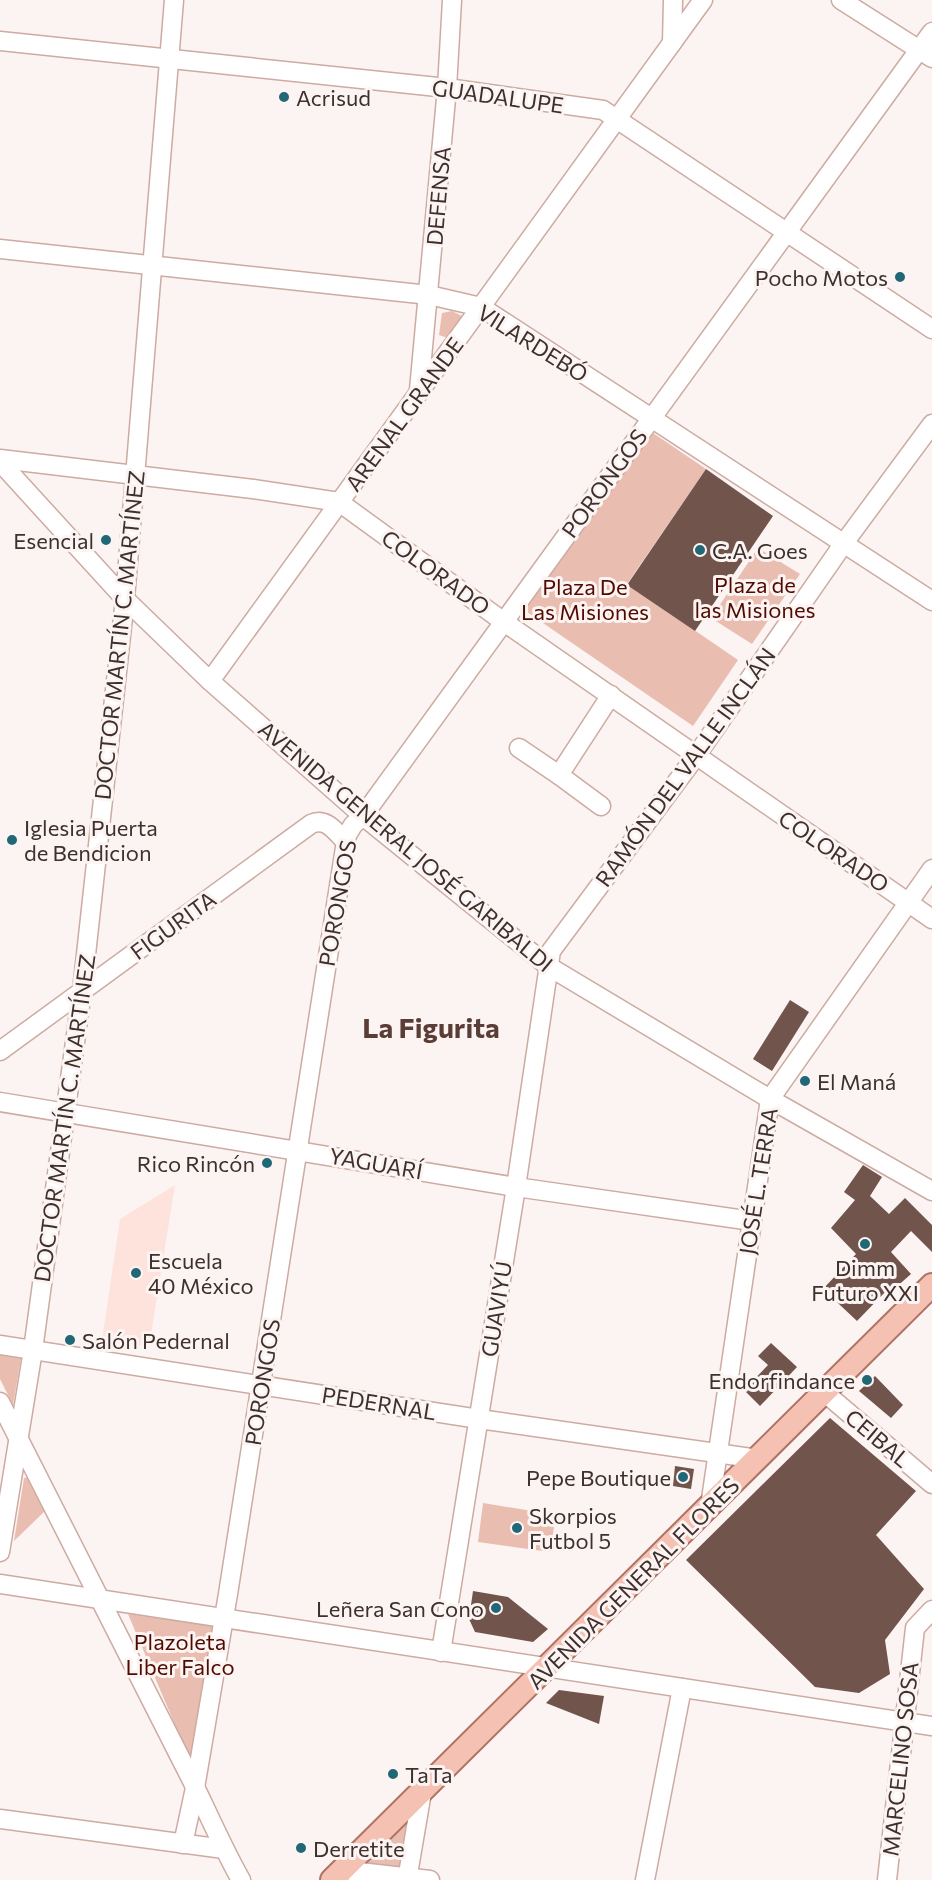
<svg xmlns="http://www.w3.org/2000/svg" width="932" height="1880" viewBox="0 0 932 1880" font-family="Commissioner,sans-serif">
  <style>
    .built { fill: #fee3dc }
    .green { fill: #eabdb1 }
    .building { fill: #71544c }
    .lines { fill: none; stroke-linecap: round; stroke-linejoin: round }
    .minor-casing { stroke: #cdaba2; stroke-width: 21 }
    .major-casing { stroke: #b07363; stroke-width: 26 }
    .minor { stroke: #fff; stroke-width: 18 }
    .major { stroke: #f4c1b3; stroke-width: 22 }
    .poi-dot { fill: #216776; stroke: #fcf4f2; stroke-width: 2 }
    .labels { text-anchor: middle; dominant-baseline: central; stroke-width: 6; stroke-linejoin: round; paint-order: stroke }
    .street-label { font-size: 22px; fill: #3e302c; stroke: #fcf4f2 }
    .poi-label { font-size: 22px; fill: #3e302c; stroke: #fcf4f2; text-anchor: start }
    .park-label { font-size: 22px; fill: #510a00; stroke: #fcf4f2 }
    .district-label { font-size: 28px; font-weight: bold; fill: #593d36; stroke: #fcf4f2 }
  </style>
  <rect width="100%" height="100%" fill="#fcf4f2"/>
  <!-- built -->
  <polygon class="built" points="175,1185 149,1347 102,1340 120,1219"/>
  <!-- green -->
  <g class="green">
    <polygon points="452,311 464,317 448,338 439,335 442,313"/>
    <polygon points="650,431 706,469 627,584 738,660 693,726 524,610"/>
    <polygon points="758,548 800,574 752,644 711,618"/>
    <polygon points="0,1354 21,1358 13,1405 0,1379"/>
    <polygon points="29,1477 46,1510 14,1541 24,1478"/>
    <polygon points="483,1503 556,1515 550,1552 478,1542"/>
    <polygon points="128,1614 217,1627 192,1765"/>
    <polygon points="412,1818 402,1871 366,1864"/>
  </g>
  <!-- building -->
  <g class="building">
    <polygon points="706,469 773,516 695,631 627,585"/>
    <polygon points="790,1000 809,1012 772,1071 753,1059"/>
    <polygon points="863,1165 882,1177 870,1196 889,1214 905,1198 932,1225 932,1252 911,1231 891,1252 911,1274 893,1290 890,1287 857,1321 823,1289 856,1254 831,1228 855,1200 844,1192"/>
    <polygon points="771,1343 797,1367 760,1406 744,1390 768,1365 758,1356"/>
    <polygon points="875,1376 903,1405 891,1418 859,1391"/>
    <polygon points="830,1418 916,1491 876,1535 924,1589 885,1640 890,1674 859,1693 815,1687 686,1560"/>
    <polygon points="675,1466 694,1469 691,1489 673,1486"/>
    <polygon points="473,1591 508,1597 548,1629 533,1642 475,1632 469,1619"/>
    <polygon points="559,1690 604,1696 599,1724 546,1703"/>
  </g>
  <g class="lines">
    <defs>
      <g id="minor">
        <polyline points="841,0 932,58"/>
        <polyline points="0,41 447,88 603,110 932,329"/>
        <polyline points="672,43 673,0"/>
        <polyline points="0,249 429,295 481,307 932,601"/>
        <polyline points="419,390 447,88 452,0"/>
        <polyline points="0,459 253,489 339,502 504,622 932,919"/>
        <polyline points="0,462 125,599 210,681 363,816 548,966 770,1099 932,1191"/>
        <polyline points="210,681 703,0"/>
        <polyline points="519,748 559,775"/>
        <polyline points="601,806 559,775 611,695"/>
        <path d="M0,1051L311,824C326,817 335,831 345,841"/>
        <polyline points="0,1102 516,1187 752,1221"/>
        <polyline points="0,1345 479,1419 758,1459"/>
        <polyline points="824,1392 932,1484"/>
        <path d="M0,1402C61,1524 122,1645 184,1765C204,1803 220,1843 241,1880"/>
        <polyline points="710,1506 770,1099 932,869"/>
        <polyline points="0,1552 33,1350 82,991 125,599 174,0"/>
        <polyline points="0,1584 932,1726"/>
        <polyline points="441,1652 516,1187 551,951 696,756 844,543 932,424"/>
        <polyline points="0,1819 224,1849"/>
        <polyline points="183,1844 195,1788 228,1594 347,835 353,825 363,816 932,32"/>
        <polyline points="342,1870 430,1880"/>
        <polyline points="407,1880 422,1792"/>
        <polyline points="645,1880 682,1688"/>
        <polyline points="887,1880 915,1628 932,1610"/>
      </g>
      <polyline id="major" points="332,1880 932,1285"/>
    </defs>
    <!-- minor casing -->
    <use href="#minor" class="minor-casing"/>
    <!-- major casing -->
    <use href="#major" class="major-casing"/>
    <!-- minor -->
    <use href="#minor" class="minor"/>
    <!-- major -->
    <use href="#major" class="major"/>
  </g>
  <!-- markers -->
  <g class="poi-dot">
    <circle cx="284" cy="97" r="6"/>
    <circle cx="900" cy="277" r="6"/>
    <circle cx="106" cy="540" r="6"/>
    <circle cx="700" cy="550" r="6"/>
    <circle cx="12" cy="840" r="6"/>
    <circle cx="805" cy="1081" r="6"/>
    <circle cx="267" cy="1163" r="6"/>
    <circle cx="865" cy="1244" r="6"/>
    <circle cx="136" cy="1273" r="6"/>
    <circle cx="70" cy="1340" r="6"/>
    <circle cx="867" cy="1380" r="6"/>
    <circle cx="683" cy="1477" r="6"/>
    <circle cx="517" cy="1528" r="6"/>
    <circle cx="496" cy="1608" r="6"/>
    <circle cx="393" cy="1774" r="6"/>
    <circle cx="301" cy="1848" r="6"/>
  </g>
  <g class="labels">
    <!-- street labels -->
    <g class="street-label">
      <text transform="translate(498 96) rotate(8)">GUADALUPE</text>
      <text transform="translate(438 196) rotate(-85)">DEFENSA</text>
      <text transform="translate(533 343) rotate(32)">VILARDEBÓ</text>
      <text transform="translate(404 414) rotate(-54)">ARENAL GRANDE</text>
      <text transform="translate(604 483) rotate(-54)">PORONGOS</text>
      <text transform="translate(436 572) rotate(36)">COLORADO</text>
      <text transform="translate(119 635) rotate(-84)">DOCTOR MARTÍN C. MARTÍNEZ</text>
      <text transform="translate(685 767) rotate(-54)">RAMÓN DEL VALLE INCLÁN</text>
      <text transform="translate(406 846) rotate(40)">AVENIDA GENERAL JOSÉ GARIBALDI</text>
      <text transform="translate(834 851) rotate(34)">COLORADO</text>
      <text transform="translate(337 903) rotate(-80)">PORONGOS</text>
      <text transform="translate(173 925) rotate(-36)">FIGURITA</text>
      <text transform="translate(64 1118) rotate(-82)">DOCTOR MARTÍN C. MARTÍNEZ</text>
      <text transform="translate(376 1163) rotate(10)">YAGUARÍ</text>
      <text transform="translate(758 1181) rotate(-81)">JOSÉ L. TERRA</text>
      <text transform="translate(496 1309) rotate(-81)">GUAVIYÚ</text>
      <text transform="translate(262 1382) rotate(-81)">PORONGOS</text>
      <text transform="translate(379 1403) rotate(9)">PEDERNAL</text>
      <text transform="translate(878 1438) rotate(40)">CEIBAL</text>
      <text transform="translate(633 1583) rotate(-45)">AVENIDA GENERAL FLORES</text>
      <text transform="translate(900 1759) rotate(-84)">MARCELINO SOSA</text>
    </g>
    <!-- poi labels -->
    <g class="poi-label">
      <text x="296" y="97">Acrisud</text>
      <text x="888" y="277" text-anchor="end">Pocho Motos</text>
      <text x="94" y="540" text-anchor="end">Esencial</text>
      <text x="712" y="550">C.A. Goes</text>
      <text x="24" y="827">Iglesia Puerta<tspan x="24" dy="25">de Bendicion</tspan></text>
      <text x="817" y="1081">El Maná</text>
      <text x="255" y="1163" text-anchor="end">Rico Rincón</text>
      <text x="148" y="1260">Escuela<tspan x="148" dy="25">40 México</tspan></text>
      <text x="865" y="1267" text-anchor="middle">Dimm<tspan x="865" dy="25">Futuro XXI</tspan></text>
      <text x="82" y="1340">Salón Pedernal</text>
      <text x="855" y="1380" text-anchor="end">Endorfindance</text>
      <text x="671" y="1477" text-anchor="end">Pepe Boutique</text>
      <text x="529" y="1515">Skorpios<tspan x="529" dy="25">Futbol 5</tspan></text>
      <text x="484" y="1608" text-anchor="end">Leñera San Cono</text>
      <text x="405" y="1774">TaTa</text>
      <text x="313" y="1848">Derretite</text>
    </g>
    <!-- park labels -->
    <g class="park-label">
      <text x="755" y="584">Plaza de<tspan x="755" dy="25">las Misiones</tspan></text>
      <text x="585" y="586">Plaza De<tspan x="585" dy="25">Las Misiones</tspan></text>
      <text x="180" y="1641">Plazoleta<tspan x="180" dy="25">Liber Falco</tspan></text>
    </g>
    <!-- district labels -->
    <g class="district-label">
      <text x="431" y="1027">La Figurita</text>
    </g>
  </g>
</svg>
